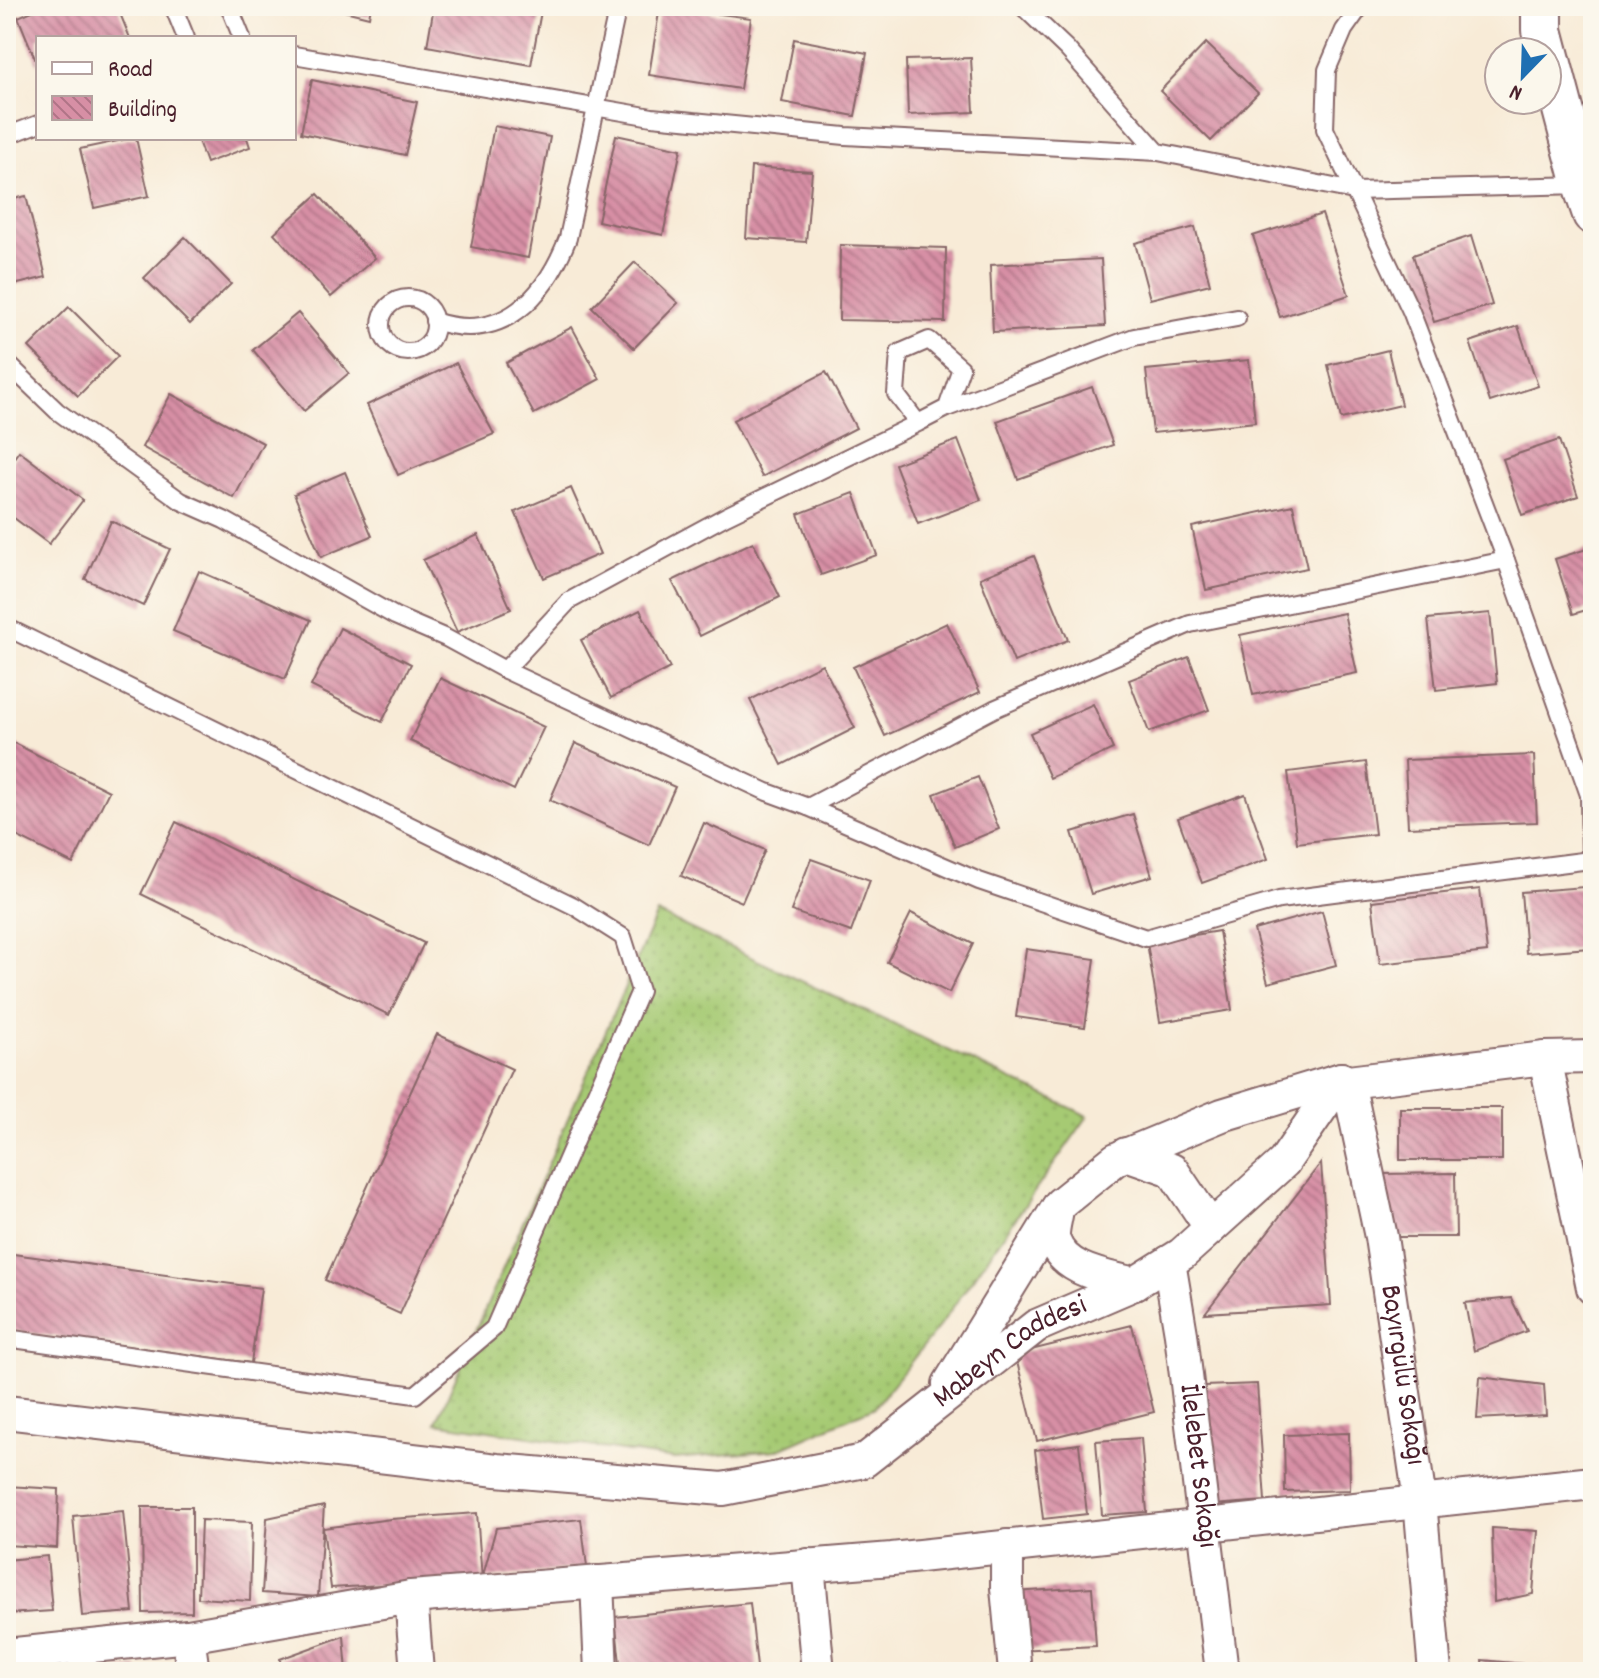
<svg xmlns="http://www.w3.org/2000/svg" width="1599" height="1678" viewBox="0 0 1599 1678" font-family="Dekko,sans-serif">
  <style>
    .grass { fill: url(#grass-dots); stroke: #78744f; stroke-width: 2 }
    .building { fill: url(#building-back-hatch) }
    .lines { fill: none; stroke-linecap: round; stroke-linejoin: round }
    .service-casing { stroke: #876667; stroke-width: 20 }
    .minor-casing { stroke: #876667; stroke-width: 36 }
    .tertiary-casing { stroke: #876667; stroke-width: 44 }
    .service { stroke: #fff; stroke-width: 16 }
    .minor { stroke: #fff; stroke-width: 32 }
    .tertiary { stroke: #fff; stroke-width: 40 }
    .labels { text-anchor: middle; dominant-baseline: central; stroke-width: 6; stroke-linejoin: round; paint-order: stroke }
    .street-label { font-size: 30px; fill: #4a1f2b; stroke: #fbf7ec }
  </style>
  <defs>
    <pattern id="grass-dots" width="8" height="8" patternUnits="userSpaceOnUse" patternTransform="scale(2)"><rect width="8" height="8" fill="#a6ca73"/><path d="M2 2h.1M6 6h.1" fill="none" stroke="#90ad64" stroke-width="1.8" stroke-linecap="round"/></pattern>
    <pattern id="building-back-hatch" width="6" height="6" patternUnits="userSpaceOnUse" patternTransform="scale(2)"><rect width="6" height="6" fill="#d78fa5"/><path d="M-1 5l2 2M0 0l6 6M5-1l2 2" fill="none" stroke="#b07487"/></pattern>
  </defs>
  <rect width="100%" height="100%" fill="#fbf7ec"/>
  <filter id="ink" filterUnits="userSpaceOnUse"><feTurbulence type="fractalNoise" baseFrequency=".0125" numOctaves="2"/><feDisplacementMap in="SourceGraphic" scale="16" xChannelSelector="R" yChannelSelector="G"/><feConvolveMatrix kernelMatrix="1 2 1 2 8 2 1 2 1" color-interpolation-filters="sRGB"/></filter>
  <filter id="wash" filterUnits="userSpaceOnUse"><feTurbulence type="fractalNoise" baseFrequency=".006" numOctaves="4" result="noise"/><feDisplacementMap in="SourceGraphic" scale="32" xChannelSelector="R" yChannelSelector="G"/><feGaussianBlur stdDeviation="1.8" result="paint"/><feColorMatrix in="noise" values="0 0 0 0 0 0 0 0 0 0 0 0 0 0 0 0 0 1.4 0 .05"/><feComposite in="paint" operator="in"/></filter>
  <g filter="url(#wash)">
    <rect width="100%" height="100%" fill="#f8ebd7"/>
    <!-- grass -->
    <polygon class="grass" points="657,913 1088,1116 941,1324 875,1407 777,1450 675,1459 436,1423"/>
    <g id="blocks">
      <!-- building -->
      <g class="building">
        <polygon points="44,6 117,6 130,38 38,38 38,66 18,17"/>
        <polygon points="324,6 371,6 369,17"/>
        <polygon points="434,6 542,6 531,65 427,46"/>
        <polygon points="660,6 751,18 740,89 649,75"/>
        <polygon points="794,39 867,53 855,116 782,102"/>
        <polygon points="1206,43 1258,93 1211,141 1160,91"/>
        <polygon points="971,58 974,112 908,115 906,60"/>
        <polygon points="312,80 417,102 405,155 301,133"/>
        <polygon points="494,126 550,137 528,258 471,247"/>
        <polygon points="616,135 681,149 663,235 598,221"/>
        <polygon points="132,138 136,138 149,196 94,208 80,149"/>
        <polygon points="197,138 247,138 250,147 206,163"/>
        <polygon points="751,167 812,171 806,242 746,238"/>
        <polygon points="318,194 375,258 331,297 274,233"/>
        <polygon points="26,196 46,277 6,287 6,201"/>
        <polygon points="1322,214 1349,295 1280,317 1253,236"/>
        <polygon points="1195,227 1210,284 1150,299 1135,243"/>
        <polygon points="1471,236 1492,305 1434,322 1413,255"/>
        <polygon points="185,237 231,284 190,324 144,278"/>
        <polygon points="840,245 946,248 945,322 839,320"/>
        <polygon points="1101,259 1105,326 993,332 990,265"/>
        <polygon points="635,262 678,303 634,348 592,307"/>
        <polygon points="69,307 118,356 78,396 29,347"/>
        <polygon points="298,313 349,373 304,411 253,350"/>
        <polygon points="1518,326 1538,386 1490,402 1470,342"/>
        <polygon points="572,327 600,379 534,414 506,363"/>
        <polygon points="1388,350 1401,405 1341,419 1328,365"/>
        <polygon points="1249,360 1255,422 1153,433 1146,370"/>
        <polygon points="456,363 494,434 398,475 367,405"/>
        <polygon points="826,372 856,428 762,477 733,420"/>
        <polygon points="1092,387 1113,445 1018,479 997,421"/>
        <polygon points="171,394 263,443 234,498 142,447"/>
        <polygon points="958,440 981,500 918,524 895,464"/>
        <polygon points="1559,440 1578,496 1522,515 1503,459"/>
        <polygon points="19,451 83,500 49,544 6,512 6,469"/>
        <polygon points="345,472 372,536 321,557 294,494"/>
        <polygon points="571,488 600,554 544,578 515,512"/>
        <polygon points="854,493 877,555 821,575 798,514"/>
        <polygon points="1293,505 1307,568 1206,590 1192,527"/>
        <polygon points="111,521 170,549 143,606 85,579"/>
        <polygon points="478,535 511,609 457,632 423,560"/>
        <polygon points="753,542 780,597 700,636 672,581"/>
        <polygon points="1593,547 1593,608 1573,614 1555,559"/>
        <polygon points="1034,556 1068,640 1014,662 980,578"/>
        <polygon points="199,571 311,620 285,679 173,631"/>
        <polygon points="640,610 670,668 611,698 581,640"/>
        <polygon points="1344,613 1357,673 1253,695 1240,635"/>
        <polygon points="1490,613 1497,683 1436,690 1428,619"/>
        <polygon points="947,623 980,692 885,736 853,667"/>
        <polygon points="340,628 411,664 382,722 311,686"/>
        <polygon points="1189,657 1209,710 1149,732 1129,680"/>
        <polygon points="1593,658 1593,678 1586,661"/>
        <polygon points="822,664 855,728 782,765 750,700"/>
        <polygon points="440,678 544,727 514,790 410,741"/>
        <polygon points="1093,704 1113,749 1050,778 1030,733"/>
        <polygon points="6,739 109,791 73,864 6,831"/>
        <polygon points="575,743 675,787 649,845 550,800"/>
        <polygon points="1534,755 1537,822 1408,827 1405,760"/>
        <polygon points="1366,762 1375,834 1297,843 1288,772"/>
        <polygon points="978,777 999,829 955,847 934,794"/>
        <polygon points="1245,794 1268,859 1202,883 1178,818"/>
        <polygon points="1133,814 1152,876 1091,894 1072,832"/>
        <polygon points="176,822 424,943 389,1015 141,894"/>
        <polygon points="704,823 765,850 742,902 681,876"/>
        <polygon points="811,859 870,880 851,932 791,911"/>
        <polygon points="1584,887 1589,948 1526,953 1521,892"/>
        <polygon points="1480,889 1487,952 1380,964 1372,901"/>
        <polygon points="1322,911 1336,965 1268,983 1254,930"/>
        <polygon points="911,913 973,944 949,993 887,962"/>
        <polygon points="1219,931 1232,1010 1160,1022 1147,943"/>
        <polygon points="1026,949 1095,959 1085,1027 1016,1017"/>
        <polygon points="437,1034 512,1069 400,1314 325,1280"/>
        <rect x="1400" y="1108" width="102" height="52"/>
        <polygon points="1321,1163 1331,1305 1205,1313"/>
        <polygon points="1455,1173 1456,1237 1381,1237 1380,1174"/>
        <polygon points="6,1253 261,1288 251,1363 6,1330"/>
        <polygon points="1511,1298 1527,1331 1474,1351 1465,1303"/>
        <polygon points="1132,1325 1154,1412 1037,1441 1015,1354"/>
        <polygon points="1480,1377 1544,1385 1546,1415 1477,1419"/>
        <polygon points="1257,1384 1265,1501 1212,1505 1204,1386"/>
        <polygon points="1349,1433 1350,1490 1285,1492 1284,1435"/>
        <polygon points="1141,1438 1147,1512 1102,1515 1096,1441"/>
        <polygon points="1079,1444 1087,1514 1043,1519 1035,1450"/>
        <polygon points="6,1486 59,1489 57,1548 6,1545"/>
        <polygon points="324,1506 318,1597 262,1593 267,1518"/>
        <polygon points="142,1507 192,1507 192,1612 143,1613"/>
        <polygon points="123,1511 133,1612 82,1616 73,1516"/>
        <polygon points="477,1513 482,1579 331,1588 323,1528 391,1519"/>
        <polygon points="581,1519 587,1567 482,1579 496,1528"/>
        <polygon points="201,1520 252,1522 250,1601 198,1598"/>
        <polygon points="1492,1528 1538,1531 1533,1594 1494,1602"/>
        <polygon points="47,1556 52,1611 7,1614 6,1560"/>
        <polygon points="1092,1587 1096,1646 1017,1650 1014,1592"/>
        <polygon points="750,1603 757,1667 712,1672 621,1672 615,1617"/>
        <polygon points="344,1636 347,1672 281,1672 280,1659"/>
        <polygon points="1482,1660 1544,1666 1546,1672 1483,1672"/>
        <polygon points="138,1667 138,1672 117,1672 117,1670"/>
      </g>
    </g>
  </g>
  <g filter="url(#ink)">
    <use href="#blocks" fill-opacity="0" stroke="#876667" stroke-width="2"/>
    <g class="lines">
      <defs>
        <g id="service">
          <polyline points="173,6 186,38"/>
          <polyline points="229,6 242,38"/>
          <polyline points="1022,6 1067,49 1158,152"/>
          <polyline points="294,55 652,117 845,136 1158,152 1354,191 1582,185"/>
          <polyline points="6,136 38,124"/>
          <circle cx="408" cy="325" r="27"/>
          <path d="M434,321C503,344 545,297 568,238L618,6"/>
          <polyline points="6,362 57,411 181,501 224,520 395,616 446,638 505,670 767,792 808,807 979,881 1146,938 1279,900 1590,860 1589,795 1506,560 1411,311 1325,129 1327,70 1344,30 1361,6"/>
          <polyline points="947,408 1134,337 1237,318"/>
          <polyline points="6,627 574,906 623,937 640,991 494,1328 415,1395 6,1338"/>
          <polyline points="505,670 569,601 726,516 918,423 947,408 961,368 929,340 899,353 896,394 918,423"/>
          <polyline points="808,807 994,709 1190,624 1506,560"/>
        </g>
        <g id="minor">
          <polyline points="1545,1058 1593,1288"/>
          <path id="s1" d="M1348,1082L1381,1237L1420,1501L1435,1672"/>
          <polyline points="1126,1154 1172,1170 1211,1228"/>
          <path d="M1057,1209C1056,1219 1051,1232 1054,1241C1065,1272 1106,1276 1134,1284"/>
          <path id="s2" d="M1169,1262L1181,1334L1222,1672"/>
          <polyline points="949,1384 1060,1204 1116,1159 1222,1115 1341,1079 1348,1082 1545,1058 1593,1057"/>
          <path id="s3" d="M6,1412L497,1470L723,1489L864,1461L1036,1326L1134,1284L1182,1254L1284,1162L1341,1079"/>
          <polyline points="1007,1546 1007,1588 1015,1672"/>
          <polyline points="808,1565 818,1672"/>
          <polyline points="597,1582 601,1672"/>
          <polyline points="411,1597 417,1672"/>
          <polyline points="188,1636 193,1672"/>
          <polyline points="6,1655 188,1636 411,1597 892,1559 1593,1483"/>
        </g>
        <polyline id="tertiary" points="1542,6 1542,30 1583,185 1593,214"/>
      </defs>
      <!-- service casing -->
      <use href="#service" class="service-casing"/>
      <!-- minor casing -->
      <use href="#minor" class="minor-casing"/>
      <!-- tertiary casing -->
      <use href="#tertiary" class="tertiary-casing"/>
      <!-- service -->
      <use href="#service" class="service"/>
      <!-- minor -->
      <use href="#minor" class="minor"/>
      <!-- tertiary -->
      <use href="#tertiary" class="tertiary"/>
    </g>
  </g>
  <g class="labels">
    <!-- street labels -->
    <g class="street-label">
      <text stroke="none"><textPath href="#s3" startOffset="1048">Mabeyn Caddesi</textPath></text>
      <text stroke="none"><textPath href="#s1" startOffset="298">Bayırgülü Sokağı</textPath></text>
      <text stroke="none"><textPath href="#s2" startOffset="206">İlelebet Sokağı</textPath></text>
    </g>
  </g>
  <!-- margin -->
  <rect width="1599" height="1678" fill="none" stroke="#fbf7ec" stroke-width="32"/>
  <!-- legend -->
  <rect x="36" y="36" width="260" height="104" fill="#fbf7ec" stroke="#b4a19f" stroke-width="2"/>
  <rect x="52" y="62" width="40" height="12" fill="#ffffff" stroke="#b4a19f" stroke-width="2"/>
  <text x="108" y="76" font-size="24" fill="#4a1f2b">Road</text>
  <rect x="52" y="96" width="40" height="24" fill="url(#building-back-hatch)" stroke="#b4a19f" stroke-width="2"/>
  <text x="108" y="116" font-size="24" fill="#4a1f2b">Building</text>
  <!-- north arrow -->
  <g transform="translate(1523 76) rotate(203)"><circle r="38" fill="#fbf7ec" stroke="#b4a19f" stroke-width="2"/>
  <path d="M0-6L14 30L0 20L-14 30Z" fill="#1f6fb2"/>
  <text y="-12" font-size="22" font-weight="bold" text-anchor="middle" fill="#4a1f2b">N</text>
  </g>
</svg>
